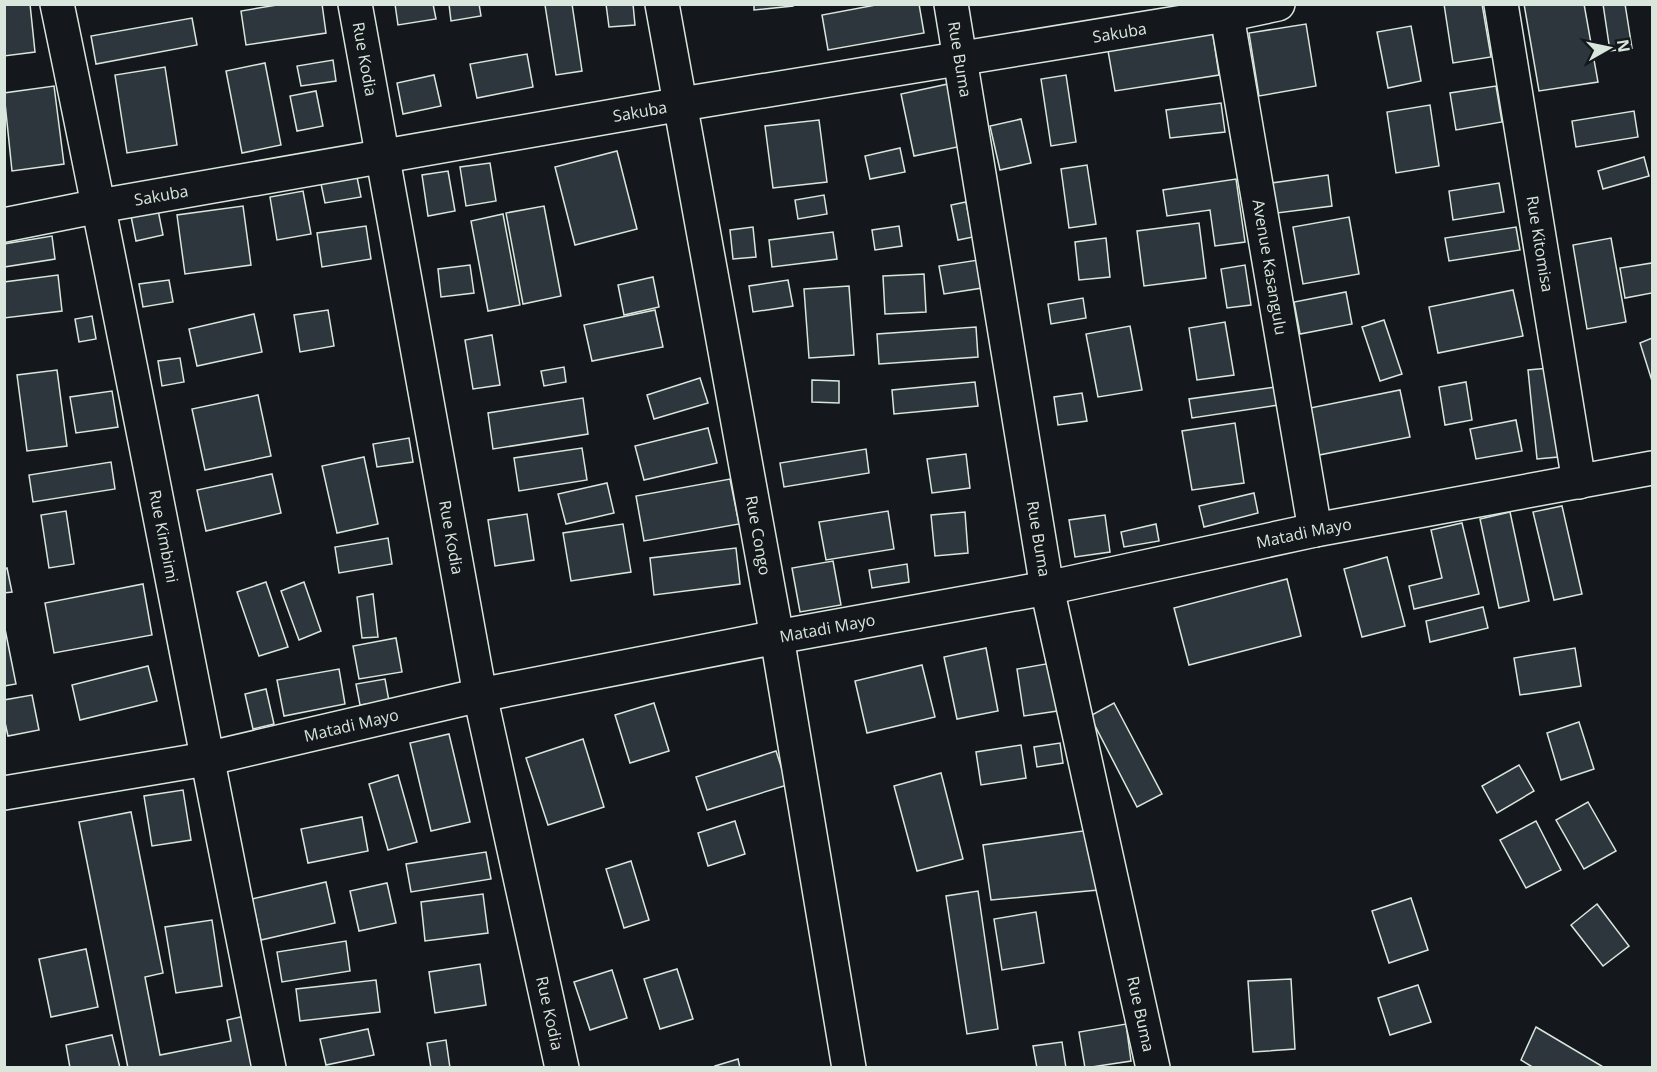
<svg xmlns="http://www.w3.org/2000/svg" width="1657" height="1072" viewBox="0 0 1657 1072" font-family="'Open Sans',sans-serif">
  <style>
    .building { fill: #2c363c; stroke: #d8e6dc; stroke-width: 1.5 }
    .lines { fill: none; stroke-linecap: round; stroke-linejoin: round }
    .street-casing { stroke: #d8e6dc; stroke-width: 36 }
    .street { stroke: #14181c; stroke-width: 33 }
    .labels { text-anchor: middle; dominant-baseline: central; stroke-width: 4.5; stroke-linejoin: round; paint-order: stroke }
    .street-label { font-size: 16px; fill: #d8e6dc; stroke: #14181c }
  </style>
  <rect width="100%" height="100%" fill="#14181c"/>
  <!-- building -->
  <g class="building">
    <polygon points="4,4 30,4 35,52 4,56"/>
    <polygon points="283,4 322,4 326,33 246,45 241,11"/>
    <polygon points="395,4 433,4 436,19 398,25"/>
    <polygon points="449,4 479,4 481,16 451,21"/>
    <polygon points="572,4 582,71 556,75 545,5"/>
    <polygon points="606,4 633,4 635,25 609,27"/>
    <polygon points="754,4 793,4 793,6 754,10"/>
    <polygon points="881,4 919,4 924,33 828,50 822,15"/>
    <polygon points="1444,4 1482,4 1491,57 1453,63"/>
    <polygon points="1524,4 1584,4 1598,82 1539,91"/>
    <polygon points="1603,4 1625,4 1632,48 1610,51"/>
    <polygon points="192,18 197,45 96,64 91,36"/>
    <polygon points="1306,24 1316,86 1259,96 1249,33"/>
    <polygon points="1411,26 1421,81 1388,88 1377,32"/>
    <polygon points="1212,29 1219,75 1115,91 1107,45"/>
    <polygon points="527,54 533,87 477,98 470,64"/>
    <polygon points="333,60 336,81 301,86 297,66"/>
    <polygon points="265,63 281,145 242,153 226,71"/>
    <polygon points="165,67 177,145 127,153 115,75"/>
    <polygon points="434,75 441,106 403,114 397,83"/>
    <polygon points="1066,75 1076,142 1051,146 1041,79"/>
    <polygon points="948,84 962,146 914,156 901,94"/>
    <polygon points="54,86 64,164 12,171 4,93"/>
    <polygon points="1496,86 1502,122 1456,130 1450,93"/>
    <polygon points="316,91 323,126 297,131 290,96"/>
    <polygon points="1221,103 1225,132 1170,138 1166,110"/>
    <polygon points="1430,105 1439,166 1396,173 1387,112"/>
    <polygon points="1634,111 1638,137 1576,147 1572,121"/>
    <polygon points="1021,119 1031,163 1000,170 990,126"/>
    <polygon points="819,120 827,182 773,188 765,126"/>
    <polygon points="900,148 905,172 870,179 865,156"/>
    <polygon points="617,151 637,229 575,245 555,167"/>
    <polygon points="1644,157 1649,176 1603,189 1598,171"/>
    <polygon points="490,163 496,201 466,206 460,167"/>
    <polygon points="1087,165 1096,224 1069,228 1061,169"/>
    <polygon points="448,171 455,211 428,216 422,175"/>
    <polygon points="356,172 361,197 325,203 320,179"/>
    <polygon points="1328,175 1332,206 1277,213 1272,183"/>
    <polygon points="1236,179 1245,242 1215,246 1210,210 1167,216 1163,190"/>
    <polygon points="1499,183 1504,212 1453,220 1449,191"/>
    <polygon points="303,191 311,234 277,240 270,197"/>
    <polygon points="824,195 827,214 798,219 795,200"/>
    <polygon points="966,202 973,237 958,240 951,205"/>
    <polygon points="243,206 251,265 185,274 177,215"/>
    <polygon points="544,206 561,296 523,304 506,213"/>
    <polygon points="158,210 163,235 136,241 131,216"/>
    <polygon points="503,214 520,305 488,311 471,221"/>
    <polygon points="1349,217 1359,274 1303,284 1293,227"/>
    <polygon points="1199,223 1206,278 1144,286 1137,231"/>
    <polygon points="366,226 371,259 322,267 317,233"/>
    <polygon points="899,226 902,246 875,250 872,230"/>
    <polygon points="753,227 756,257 733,259 730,230"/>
    <polygon points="1516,227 1520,250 1449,261 1445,238"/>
    <polygon points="833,232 837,259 772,267 769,240"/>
    <polygon points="52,236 55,259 4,267 4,244"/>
    <polygon points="1106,238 1110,277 1079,280 1075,242"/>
    <polygon points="1611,238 1626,322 1587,329 1573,245"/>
    <polygon points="978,260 982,288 944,294 939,266"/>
    <polygon points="1652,263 1652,293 1625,298 1620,268"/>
    <polygon points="470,265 474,293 441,297 438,269"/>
    <polygon points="1245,265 1251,305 1227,308 1221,269"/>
    <polygon points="924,274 926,312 885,314 883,276"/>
    <polygon points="58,275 62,311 4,318 4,282"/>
    <polygon points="653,277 659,307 624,315 618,285"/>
    <polygon points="169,280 173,302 143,307 139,284"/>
    <polygon points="788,280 793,306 753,312 749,286"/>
    <polygon points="849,286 854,355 809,358 804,289"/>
    <polygon points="1513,290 1523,336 1438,353 1429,307"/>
    <polygon points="1346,292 1352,324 1300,334 1294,302"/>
    <polygon points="1083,298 1086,318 1051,324 1048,304"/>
    <polygon points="328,310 334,346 300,352 294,315"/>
    <polygon points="655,310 663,347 592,361 584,325"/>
    <polygon points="254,314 262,352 197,366 189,329"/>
    <polygon points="92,316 96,339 79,342 75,319"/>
    <polygon points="1384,320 1402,374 1380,381 1362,327"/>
    <polygon points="1225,322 1234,375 1197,380 1189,328"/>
    <polygon points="1130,326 1142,390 1098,397 1086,334"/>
    <polygon points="976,327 978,357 879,364 877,334"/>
    <polygon points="492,335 500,385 473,389 465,340"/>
    <polygon points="1652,338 1652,381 1640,343"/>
    <polygon points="180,358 184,382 162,386 158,361"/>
    <polygon points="564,367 566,382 544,386 541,371"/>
    <polygon points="1549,368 1558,457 1537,459 1528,370"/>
    <polygon points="57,370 67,446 27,451 17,375"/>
    <polygon points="700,378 708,403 654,419 647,395"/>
    <polygon points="812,380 839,381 839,403 812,402"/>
    <polygon points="975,382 978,406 894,414 892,390"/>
    <polygon points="1466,382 1472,420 1445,425 1439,387"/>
    <polygon points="1275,387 1278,405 1192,418 1189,399"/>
    <polygon points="1400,390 1410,437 1319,455 1310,408"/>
    <polygon points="112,391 118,427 76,433 70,397"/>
    <polygon points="1082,393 1087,421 1058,425 1054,397"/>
    <polygon points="258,395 271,456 205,470 192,409"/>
    <polygon points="583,398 588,434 493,449 488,413"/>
    <polygon points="1516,420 1522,451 1476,459 1470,429"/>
    <polygon points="1235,423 1244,483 1192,490 1182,431"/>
    <polygon points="708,428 717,463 644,480 635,446"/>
    <polygon points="409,438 413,462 377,467 373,444"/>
    <polygon points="582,448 587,480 519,491 514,458"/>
    <polygon points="866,449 869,473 784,487 780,463"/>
    <polygon points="966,454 970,488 932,493 927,459"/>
    <polygon points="364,457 378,524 337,533 322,466"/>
    <polygon points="111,462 115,489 33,502 29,475"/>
    <polygon points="272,474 281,513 206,531 197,490"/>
    <polygon points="730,479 739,524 644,541 636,496"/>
    <polygon points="607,483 614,513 566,524 558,494"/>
    <polygon points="1254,493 1258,513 1204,527 1199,506"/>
    <polygon points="1562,506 1582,594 1554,600 1533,512"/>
    <polygon points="66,511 74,564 49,568 41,515"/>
    <polygon points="888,511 894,549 826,560 819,522"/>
    <polygon points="965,512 968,553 935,556 931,515"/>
    <polygon points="1510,512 1529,601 1499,608 1480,519"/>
    <polygon points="527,514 534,560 495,566 488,520"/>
    <polygon points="1105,515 1110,552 1075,557 1069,520"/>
    <polygon points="1462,523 1479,594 1414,609 1409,586 1442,578 1431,530"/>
    <polygon points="623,524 631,572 571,581 563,533"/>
    <polygon points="1156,524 1159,541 1124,547 1121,532"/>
    <polygon points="388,538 392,564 339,573 335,547"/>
    <polygon points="736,548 740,584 654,595 650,558"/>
    <polygon points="1387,557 1405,626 1362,637 1344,569"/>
    <polygon points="833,561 841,605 800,612 792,568"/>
    <polygon points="907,564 909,582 872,588 869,570"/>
    <polygon points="7,568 12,592 4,593 4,569"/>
    <polygon points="1287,579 1301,636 1189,665 1174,608"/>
    <polygon points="266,582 288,647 259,656 237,592"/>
    <polygon points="304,582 321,631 299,640 281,591"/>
    <polygon points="143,584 152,635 54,653 45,603"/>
    <polygon points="373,594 378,637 362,638 357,597"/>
    <polygon points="1483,607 1488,628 1430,642 1426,621"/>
    <polygon points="4,624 16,684 4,686"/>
    <polygon points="396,638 402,672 359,679 353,646"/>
    <polygon points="986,648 998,711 957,719 944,657"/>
    <polygon points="1575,648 1581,686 1520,695 1514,658"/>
    <polygon points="1057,662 1064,710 1024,716 1017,669"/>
    <polygon points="922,665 935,717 867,733 855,681"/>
    <polygon points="148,666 157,701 80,720 72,685"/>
    <polygon points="339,669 345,704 284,716 277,680"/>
    <polygon points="385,679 389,701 360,705 356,684"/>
    <polygon points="266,689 274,724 253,729 245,694"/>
    <polygon points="32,695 39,730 8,736 4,718 4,700"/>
    <polygon points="654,703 669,751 630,763 615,715"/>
    <polygon points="1114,703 1162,794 1137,807 1090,716"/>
    <polygon points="1579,722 1594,769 1561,780 1547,733"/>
    <polygon points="449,734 470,822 431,831 410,743"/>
    <polygon points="583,739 604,807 548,825 526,758"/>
    <polygon points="1060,743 1063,763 1037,767 1034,747"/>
    <polygon points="1021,745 1026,778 981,785 976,752"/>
    <polygon points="776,751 787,785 707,810 696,777"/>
    <polygon points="1519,765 1534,791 1497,813 1482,786"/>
    <polygon points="941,773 963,859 917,871 894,786"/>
    <polygon points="398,775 417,842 388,850 369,784"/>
    <polygon points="183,790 191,840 152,846 144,796"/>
    <polygon points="1588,802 1616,851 1584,869 1556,820"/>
    <polygon points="131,812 163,973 145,977 160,1055 231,1041 227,1020 245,1016 255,1068 128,1068 79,822"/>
    <polygon points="362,817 368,851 308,863 301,829"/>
    <polygon points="735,821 745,854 708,866 698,833"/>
    <polygon points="1536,821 1561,870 1526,888 1500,840"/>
    <polygon points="1097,829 1098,890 991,900 983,845"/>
    <polygon points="486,852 491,879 411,892 406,864"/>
    <polygon points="631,861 649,920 624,928 606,869"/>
    <polygon points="326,882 335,923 261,940 252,899"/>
    <polygon points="387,883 396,923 359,931 350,891"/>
    <polygon points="978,891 998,1029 967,1034 946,896"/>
    <polygon points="483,894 488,933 425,941 421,902"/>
    <polygon points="1411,898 1428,950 1389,963 1372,911"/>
    <polygon points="1597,904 1629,946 1603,966 1571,925"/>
    <polygon points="1036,912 1044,963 1002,970 994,919"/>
    <polygon points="212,920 222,986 176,993 165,927"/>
    <polygon points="346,941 350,971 282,982 277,952"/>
    <polygon points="86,949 98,1007 51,1017 39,959"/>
    <polygon points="480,964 486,1005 435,1013 429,972"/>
    <polygon points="677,969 693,1019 660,1029 644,979"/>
    <polygon points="612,970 627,1018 590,1030 574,982"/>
    <polygon points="1291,979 1295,1049 1253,1052 1248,981"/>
    <polygon points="376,980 380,1012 300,1021 296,989"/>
    <polygon points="1418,985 1431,1022 1390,1035 1378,998"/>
    <polygon points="1126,1024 1131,1061 1085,1068 1079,1032"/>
    <polygon points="1536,1027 1605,1068 1534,1068 1521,1060"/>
    <polygon points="368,1029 374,1055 326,1065 320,1039"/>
    <polygon points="112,1035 120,1068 70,1068 66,1045"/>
    <polygon points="446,1040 450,1068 431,1068 427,1043"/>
    <polygon points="1062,1042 1066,1068 1037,1068 1033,1046"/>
    <polygon points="738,1059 740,1068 716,1068 715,1066"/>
  </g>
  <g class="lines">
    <defs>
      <g id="street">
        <path id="s1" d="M57,4C131,358 197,713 269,1068"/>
        <path id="s2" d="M355,4L480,695L562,1068"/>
        <path id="s3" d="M662,4L777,637L849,1068"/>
        <path id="s4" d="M951,4L1047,588L1153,1068"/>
        <path id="s5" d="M1225,4L1315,530"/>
        <path id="s6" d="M1501,4L1579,482"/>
        <path id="s7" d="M4,225L99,206L682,104L1226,15L1278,4"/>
        <path id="s8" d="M4,793L206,759L480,695L777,637L1047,588L1315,530L1652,468"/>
      </g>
    </defs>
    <!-- street casing -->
    <use href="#street" class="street-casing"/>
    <!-- street -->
    <use href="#street" class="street"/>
  </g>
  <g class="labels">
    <!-- street labels -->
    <g class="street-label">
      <text stroke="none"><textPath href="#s7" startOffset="1132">Sakuba</textPath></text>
      <text stroke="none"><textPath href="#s2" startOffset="56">Rue Kodia</textPath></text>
      <text stroke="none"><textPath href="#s4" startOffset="56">Rue Buma</textPath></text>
      <text stroke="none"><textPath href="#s7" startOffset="646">Sakuba</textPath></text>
      <text stroke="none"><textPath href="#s7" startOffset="160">Sakuba</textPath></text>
      <text stroke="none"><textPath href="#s6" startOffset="243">Rue Kitomisa</textPath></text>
      <text stroke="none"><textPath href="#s5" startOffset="267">Avenue Kasangulu</textPath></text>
      <text stroke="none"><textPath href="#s8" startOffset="1326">Matadi Mayo</textPath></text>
      <text stroke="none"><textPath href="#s3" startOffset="540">Rue Congo</textPath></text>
      <text stroke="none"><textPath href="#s1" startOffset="543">Rue Kimbimi</textPath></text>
      <text stroke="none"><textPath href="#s2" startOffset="542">Rue Kodia</textPath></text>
      <text stroke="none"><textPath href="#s4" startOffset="542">Rue Buma</textPath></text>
      <text stroke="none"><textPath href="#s8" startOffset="840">Matadi Mayo</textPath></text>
      <text stroke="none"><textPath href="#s8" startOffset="354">Matadi Mayo</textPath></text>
      <text stroke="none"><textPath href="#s2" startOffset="1028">Rue Kodia</textPath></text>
      <text stroke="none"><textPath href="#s4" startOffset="1028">Rue Buma</textPath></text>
    </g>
  </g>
  <!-- border -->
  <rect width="1657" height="1072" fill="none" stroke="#d8e6dc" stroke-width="12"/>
  <!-- north arrow -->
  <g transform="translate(1609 48) rotate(81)" stroke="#14181c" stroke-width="4.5" paint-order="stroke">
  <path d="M0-4.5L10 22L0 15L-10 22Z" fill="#d8e6dc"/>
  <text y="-9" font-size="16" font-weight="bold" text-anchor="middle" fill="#d8e6dc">N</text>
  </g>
</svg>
